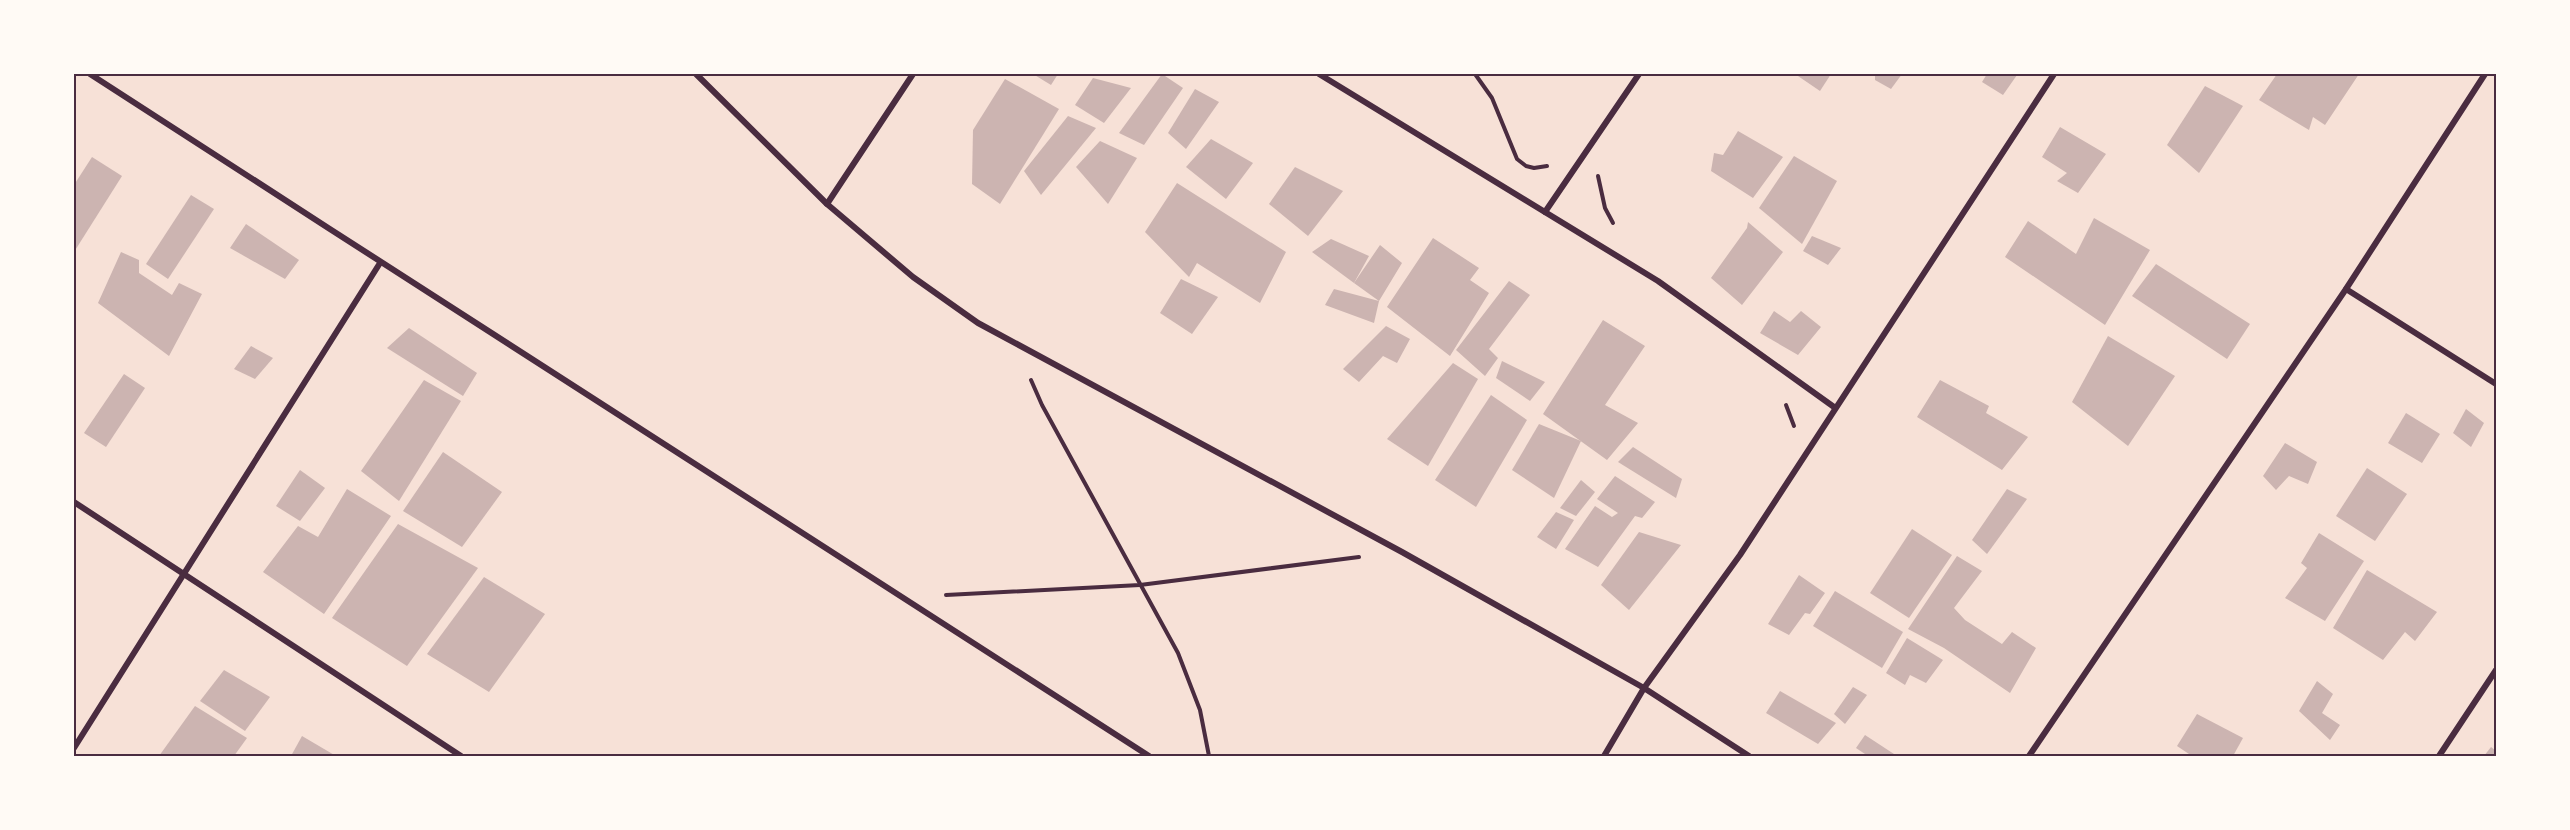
<svg xmlns="http://www.w3.org/2000/svg" width="2570" height="830" viewBox="0 0 2570 830" font-family="'PT Serif',serif">
  <style>
    .building { fill: #ccb4b1 }
    .lines { fill: none; stroke-linecap: round; stroke-linejoin: round }
    .path { stroke: #4a2c40; stroke-width: 4 }
    .minor { stroke: #4a2c40; stroke-width: 6 }
    .neatline { fill: none; stroke: #4a2c40; stroke-width: 2 }
  </style>
  <rect width="100%" height="100%" fill="#f7e1d7"/>
  <!-- building -->
  <g class="building">
    <polygon points="1033,74 1058,74 1051,85"/>
    <polygon points="1162,74 1183,88 1144,145 1119,133"/>
    <polygon points="1795,74 1831,74 1820,91"/>
    <polygon points="1875,74 1902,74 1891,89 1875,80"/>
    <polygon points="1987,74 2014,74 2017,75 2003,95 1982,82"/>
    <polygon points="2277,74 2359,74 2325,125 2313,117 2309,130 2259,100"/>
    <polygon points="1093,78 1131,88 1104,123 1075,105"/>
    <polygon points="1005,79 1059,109 1000,204 972,184 973,130"/>
    <polygon points="2205,86 2243,106 2199,173 2167,145"/>
    <polygon points="1195,89 1219,102 1186,149 1168,133"/>
    <polygon points="1068,116 1096,128 1041,195 1024,171"/>
    <polygon points="2060,127 2106,154 2078,193 2057,181 2067,173 2042,157"/>
    <polygon points="1738,131 1783,157 1753,198 1711,171 1714,153 1723,155"/>
    <polygon points="1211,139 1253,163 1226,199 1186,167"/>
    <polygon points="1100,141 1137,158 1108,204 1076,167"/>
    <polygon points="1794,156 1837,181 1802,244 1759,208"/>
    <polygon points="92,157 122,176 74,252 74,185"/>
    <polygon points="1295,167 1343,191 1308,236 1269,204"/>
    <polygon points="1177,183 1286,252 1260,303 1197,263 1189,277 1145,232"/>
    <polygon points="191,195 214,209 168,279 146,264"/>
    <polygon points="2094,218 2150,250 2105,325 2005,257 2028,221 2076,254"/>
    <polygon points="1748,222 1783,252 1742,305 1711,278 1747,228"/>
    <polygon points="246,224 299,260 285,279 230,248"/>
    <polygon points="1812,236 1841,248 1828,265 1803,251"/>
    <polygon points="1433,238 1479,268 1470,280 1489,293 1450,356 1387,307"/>
    <polygon points="1331,239 1369,256 1354,283 1312,252"/>
    <polygon points="1380,245 1402,263 1379,301 1374,323 1325,305 1334,289 1379,301 1354,283"/>
    <polygon points="121,252 139,260 139,273 172,295 179,283 202,294 169,356 98,303"/>
    <polygon points="2156,264 2250,324 2227,359 2132,296"/>
    <polygon points="1181,279 1218,297 1192,334 1160,313"/>
    <polygon points="1509,281 1530,295 1489,349 1498,358 1485,376 1456,350"/>
    <polygon points="1774,311 1790,322 1801,311 1821,327 1798,355 1760,333"/>
    <polygon points="1603,320 1645,346 1605,405 1638,423 1607,460 1543,414"/>
    <polygon points="1386,326 1410,339 1397,363 1383,356 1359,382 1343,369"/>
    <polygon points="409,328 477,373 463,396 387,348"/>
    <polygon points="2108,336 2175,376 2128,446 2072,402"/>
    <polygon points="251,346 273,358 255,379 234,369"/>
    <polygon points="1502,361 1545,382 1530,401 1496,378"/>
    <polygon points="1453,363 1478,379 1428,466 1387,439"/>
    <polygon points="124,374 145,388 106,447 84,433"/>
    <polygon points="424,380 461,401 399,501 361,471"/>
    <polygon points="1940,380 1989,406 1986,413 2028,437 2002,470 1917,417"/>
    <polygon points="1491,395 1527,420 1476,507 1435,480"/>
    <polygon points="2466,409 2484,423 2471,447 2453,433"/>
    <polygon points="2406,413 2440,434 2422,463 2388,443"/>
    <polygon points="1539,424 1581,441 1554,498 1512,470"/>
    <polygon points="2285,443 2317,462 2308,484 2289,476 2276,490 2263,476"/>
    <polygon points="1633,447 1682,479 1676,498 1618,462"/>
    <polygon points="443,452 502,492 462,547 403,511"/>
    <polygon points="2367,468 2407,494 2375,541 2336,516"/>
    <polygon points="300,470 325,488 300,521 276,506"/>
    <polygon points="1615,476 1655,502 1642,518 1635,516 1598,567 1565,549 1595,506 1612,517 1618,513 1597,499"/>
    <polygon points="1581,480 1595,492 1576,516 1560,508"/>
    <polygon points="347,489 391,516 324,614 263,572 298,526 318,537"/>
    <polygon points="2007,489 2027,499 1987,554 1972,540"/>
    <polygon points="1556,512 1574,520 1556,549 1537,537"/>
    <polygon points="398,524 478,568 407,666 332,618"/>
    <polygon points="1912,529 1952,555 1909,618 1870,593"/>
    <polygon points="1639,532 1681,545 1629,610 1601,585"/>
    <polygon points="2319,533 2364,561 2325,621 2285,598 2307,568 2301,563"/>
    <polygon points="1957,556 1982,571 1954,608 1965,620 2002,644 2012,632 2036,648 2010,693 1944,648 1908,629"/>
    <polygon points="2367,570 2437,612 2415,641 2405,632 2383,660 2333,628"/>
    <polygon points="1799,575 1825,593 1810,614 1805,613 1789,635 1768,624"/>
    <polygon points="484,577 545,614 489,692 427,654"/>
    <polygon points="1835,591 1903,632 1882,668 1813,626"/>
    <polygon points="1907,638 1943,660 1926,683 1910,675 1905,685 1886,673"/>
    <polygon points="224,670 270,697 245,731 200,701"/>
    <polygon points="2317,681 2333,694 2322,713 2340,725 2330,740 2299,711"/>
    <polygon points="1853,687 1867,695 1845,724 1834,714"/>
    <polygon points="1780,691 1836,723 1818,744 1766,713"/>
    <polygon points="195,706 247,738 234,756 159,756"/>
    <polygon points="2197,714 2243,738 2233,756 2192,756 2177,746"/>
    <polygon points="1865,735 1894,754 1892,756 1868,756 1856,748"/>
    <polygon points="302,736 336,756 291,756"/>
    <polygon points="2491,747 2496,751 2496,756 2484,756"/>
  </g>
  <g class="lines">
    <!-- path -->
    <g class="path">
      <polyline points="1475,74 1492,98 1517,159 1526,166 1534,168 1547,166"/>
      <polyline points="1598,176 1605,208 1613,223"/>
      <polyline points="1031,380 1042,405 1178,653 1200,710 1209,756"/>
      <polyline points="1786,405 1794,426"/>
      <polyline points="946,595 1140,585 1359,557"/>
    </g>
    <!-- minor -->
    <g class="minor">
      <path d="M90,74C442,303 798,526 1149,756"/>
      <polyline points="696,74 827,204 913,277 978,323 1402,552 1644,688 1749,756"/>
      <polyline points="1319,74 1658,281 1834,407"/>
      <polyline points="827,204 913,74"/>
      <polyline points="1545,212 1639,74"/>
      <polyline points="2346,289 2496,384"/>
      <polyline points="74,502 461,756"/>
      <polyline points="74,748 380,263"/>
      <polyline points="1604,756 1644,688 1740,555 2054,74"/>
      <polyline points="2029,756 2346,289 2485,74"/>
      <polyline points="2439,756 2496,670"/>
    </g>
  </g>
  <!-- border -->
  <rect width="2570" height="830" fill="none" stroke="#fffaf5" stroke-width="150"/>
  <rect x="75" y="75" width="2420" height="680" class="neatline"/>
</svg>
